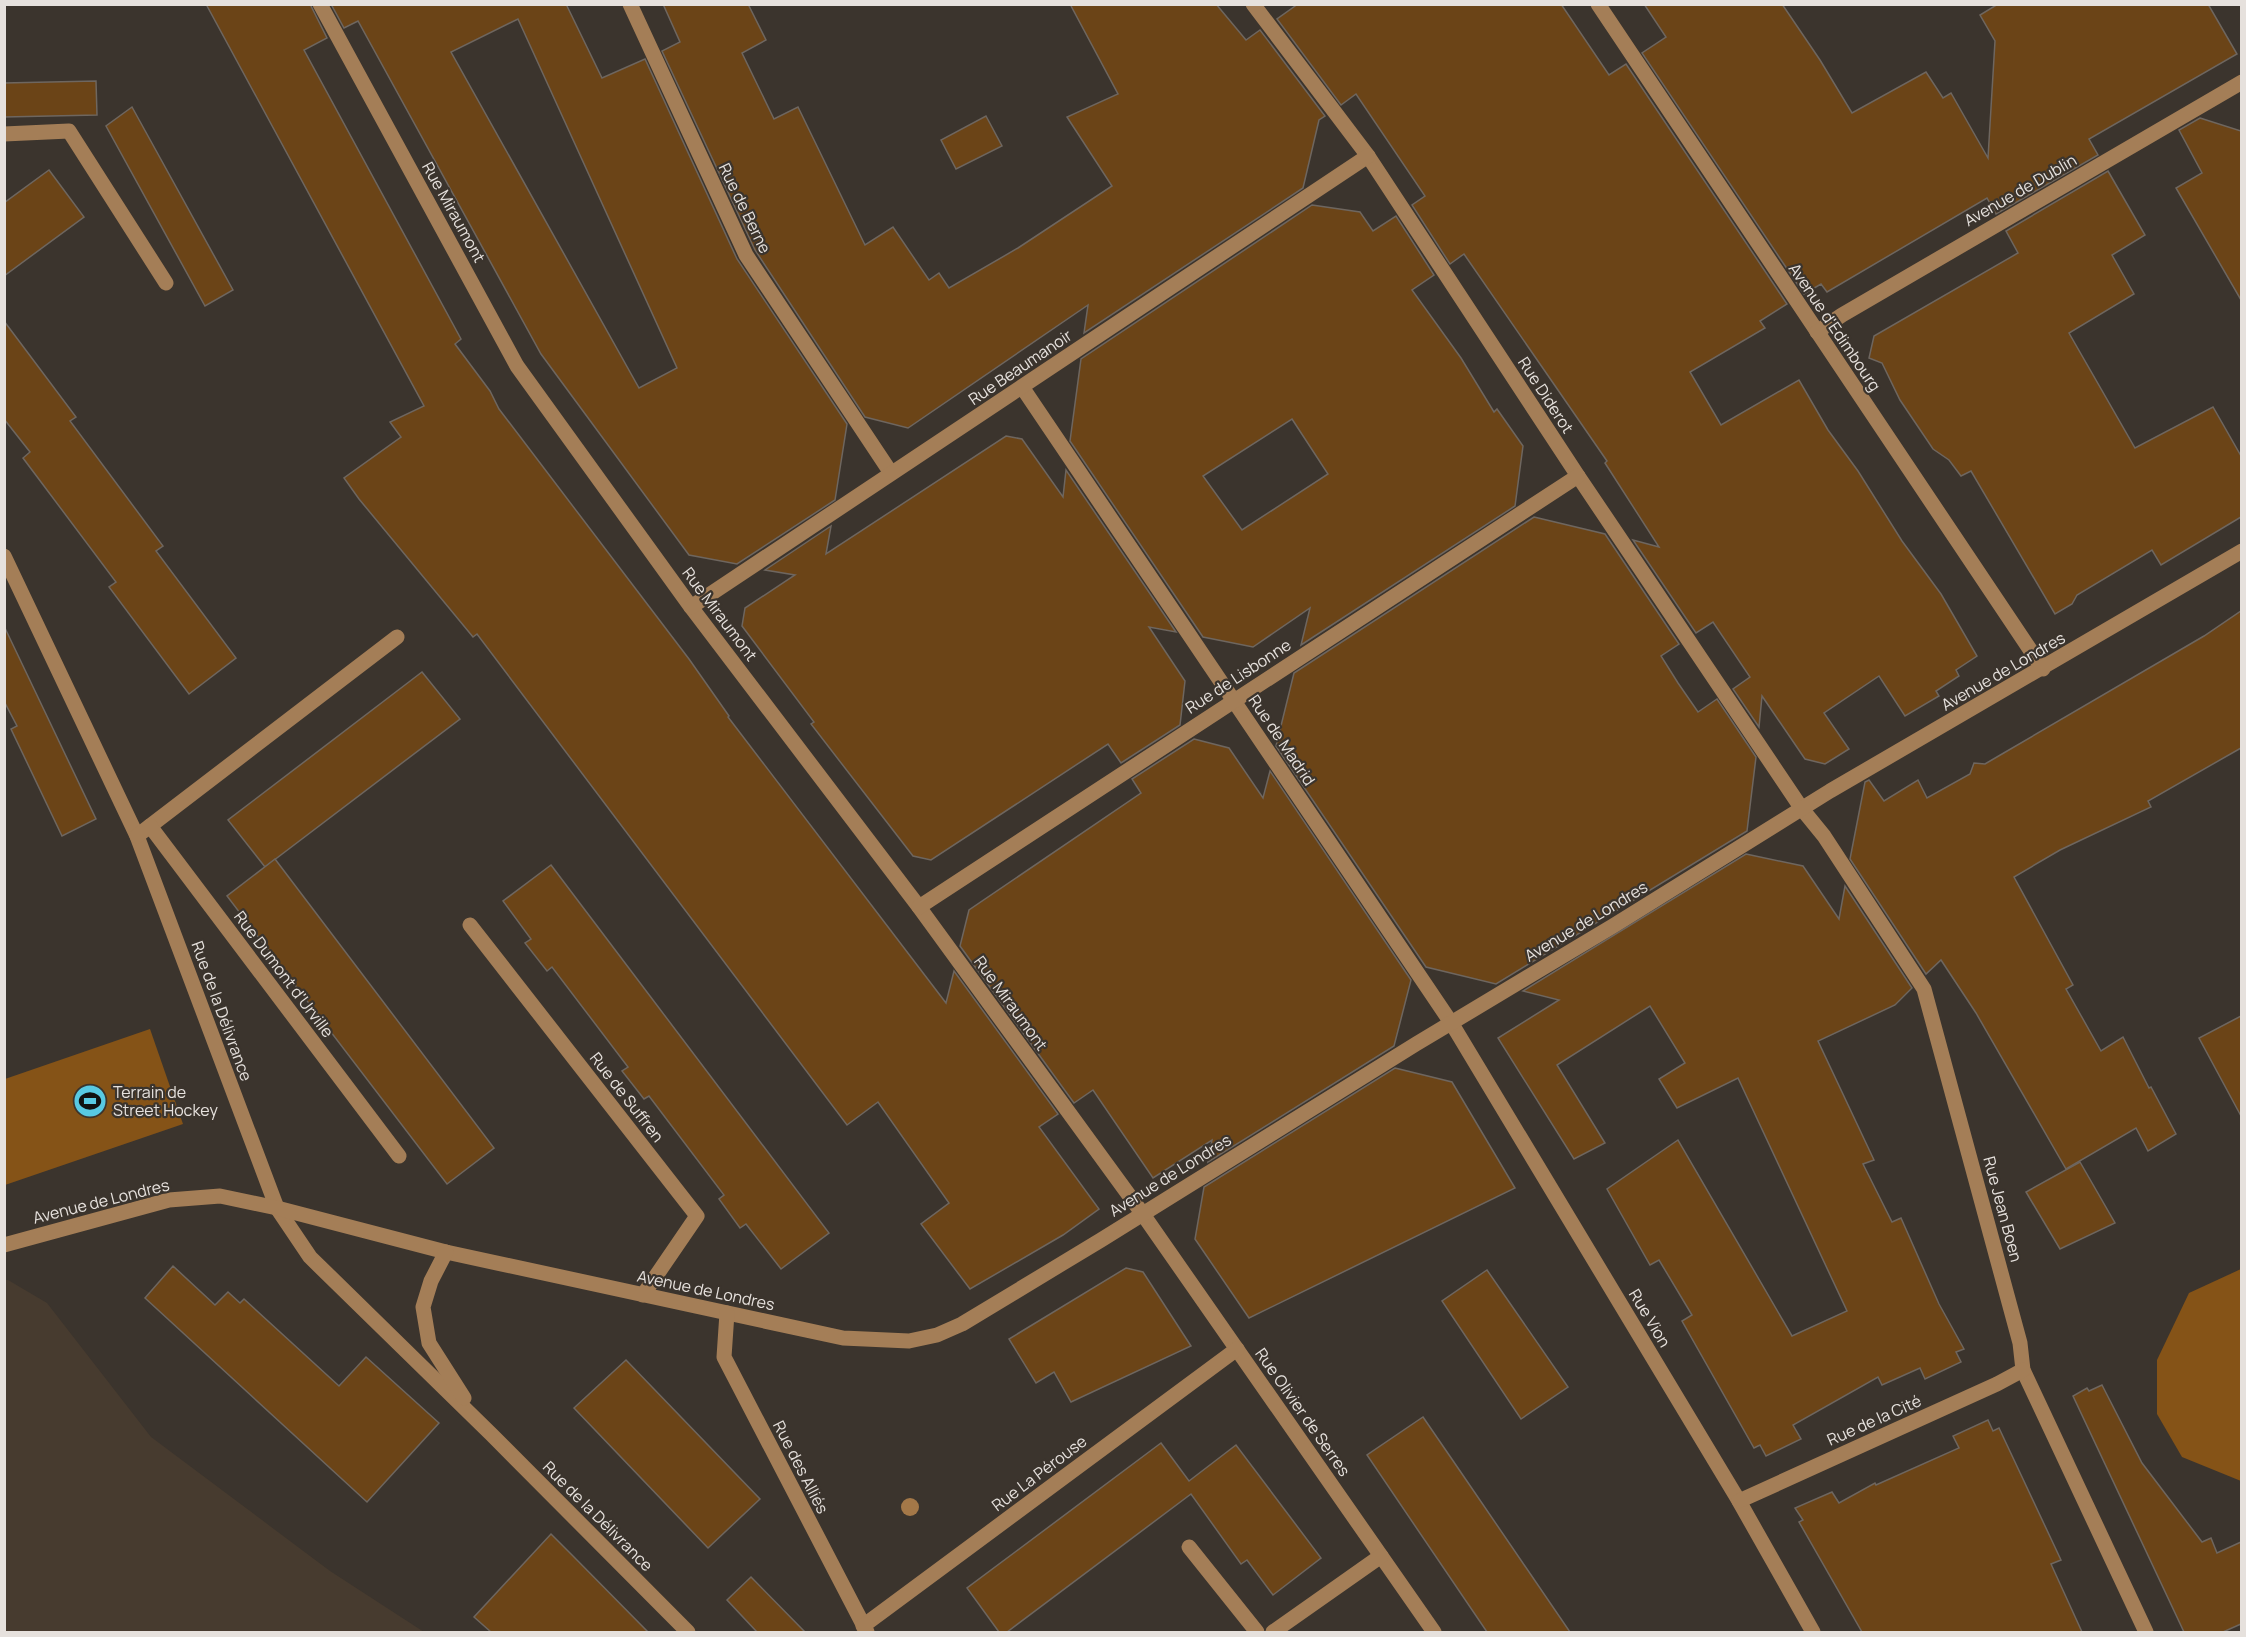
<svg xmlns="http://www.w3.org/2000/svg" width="2246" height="1637" viewBox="0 0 2246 1637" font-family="Manrope,sans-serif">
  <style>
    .built { fill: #473b2f }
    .green { fill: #855317 }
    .building { fill: #6b4417; stroke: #6e665f; stroke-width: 1.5; fill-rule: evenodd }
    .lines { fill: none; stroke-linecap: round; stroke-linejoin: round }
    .minor { stroke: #a47e57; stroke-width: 15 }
    .tree { fill: #a47848 }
    .labels { text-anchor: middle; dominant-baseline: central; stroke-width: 4.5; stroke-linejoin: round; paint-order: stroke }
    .street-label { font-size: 16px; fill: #e6e1dd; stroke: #3b342d }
    .poi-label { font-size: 16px; fill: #e6e1dd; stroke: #3b342d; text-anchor: start }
  </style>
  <rect width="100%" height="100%" fill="#3b342d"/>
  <!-- built -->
  <polygon class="built" points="4,1280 8,1280 47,1303 151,1437 330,1571 424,1632 5,1632"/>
  <!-- green -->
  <g class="green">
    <polygon points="150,1029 183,1124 5,1185 5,1079"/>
    <polygon points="2241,1269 2241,1481 2182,1457 2157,1414 2157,1360 2189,1293"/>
  </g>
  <!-- building -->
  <g class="building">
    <polygon points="206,4 310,4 327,38 304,50 461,339 455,344 490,391 499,409 689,659 729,716 728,717 946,1003 954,971 1058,1114 1039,1127 1099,1209 1063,1235 970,1289 921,1224 949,1203 878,1102 847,1125 477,634 473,637 359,499 344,478 401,437 390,422 424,406"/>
    <path d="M331,4H566L602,78L645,59L737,259L847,424L835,500L737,564L689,555L541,354L358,21L344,28ZM518,19L677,368L639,388L451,52Z"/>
    <polygon points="663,4 748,4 766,40 742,53 774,119 798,107 865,245 893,227 929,280 939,273 949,288 1018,248 1112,186 1067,117 1118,94 1070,4 1216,4 1246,40 1260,30 1325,116 1319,120 1303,188 1084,333 1088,305 908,428 865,417 755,250 662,51 680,42"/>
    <polygon points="1298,4 1561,4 1609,75 1626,64 1787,304 1760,321 1765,328 1690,372 1721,425 1799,380 1828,430 1858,471 1902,541 1941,594 1977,656 1956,670 1959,676 1936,691 1939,696 1905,716 1879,676 1824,713 1849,749 1825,764 1805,759 1762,696 1759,727 1733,689 1750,677 1713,622 1696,633 1633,540 1659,547 1605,463 1607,461 1464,254 1450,264 1412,205 1425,196 1356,94 1341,105 1277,19"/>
    <polygon points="1644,4 1782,4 1820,60 1852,113 1926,72 1943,98 1951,93 1988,158 1995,41 1980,15 1998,4 2208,4 2237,54 2089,139 2098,155 1996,214 1987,198 1827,292 1821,284 1804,294 1642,53 1666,37"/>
    <polygon points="96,81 97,115 4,117 4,83"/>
    <polygon points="132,107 233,290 205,306 106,126"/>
    <polygon points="986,116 1002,146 956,169 941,140"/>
    <polygon points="2200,118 2241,131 2241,300 2176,188 2202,173 2179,130"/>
    <polygon points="49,170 84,217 4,276 4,203"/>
    <polygon points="2108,171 2145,235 2112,255 2134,294 2069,333 2135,448 2213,407 2241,456 2241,517 2161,565 2152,550 2077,595 2072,604 2055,614 1971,471 1961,476 1949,460 1933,449 1900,400 1882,363 1869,358 1874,336 2018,253 2006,231"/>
    <path d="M1312,205L1360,212L1373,231L1396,216L1434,275L1412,290L1461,358L1494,412L1497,409L1523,446L1515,506L1301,645L1310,608L1253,647L1203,637L1070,441L1081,359ZM1292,419L1328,474L1242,530L1203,476Z"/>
    <polygon points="4,321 76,417 70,421 163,546 156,551 236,658 189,694 109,587 116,582 23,458 30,452 4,419"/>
    <polygon points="1006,436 1022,439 1063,497 1066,470 1176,632 1149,627 1185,681 1180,725 1121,763 1108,744 931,860 913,856 811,724 814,722 742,626 745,608 795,575 765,570 831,526 826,554"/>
    <polygon points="1534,517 1605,534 1679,644 1661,656 1678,683 1698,712 1717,699 1756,757 1747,831 1496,984 1426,967 1276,746 1294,673"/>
    <polygon points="2241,611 2241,748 2148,801 2151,807 2060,850 2014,877 2073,985 2066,989 2101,1051 2123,1037 2149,1088 2151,1087 2176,1134 2148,1151 2136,1128 2066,1169 1976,1013 1941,960 1926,974 1850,859 1865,782 1869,780 1884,801 1918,780 1927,798 1970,774 1974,763 1985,764 2002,754 2204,636"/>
    <polygon points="4,626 96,819 62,836 11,729 17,726 4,701"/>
    <polygon points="422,672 460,719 265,867 228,820"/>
    <polygon points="1194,739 1229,748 1263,798 1270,771 1411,980 1394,1046 1208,1162 1212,1140 1153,1178 1093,1090 1074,1103 960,946 969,910 1141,793 1132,779"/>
    <polygon points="1746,854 1803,866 1839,919 1845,886 1912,988 1895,1005 1818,1041 1874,1160 1863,1164 1892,1222 1901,1218 1939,1304 1964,1349 1956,1352 1961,1362 1925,1379 1920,1368 1882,1385 1878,1377 1793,1425 1801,1439 1766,1456 1760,1445 1754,1448 1682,1321 1692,1315 1659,1260 1650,1265 1607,1189 1678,1140 1792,1336 1847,1311 1738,1078 1677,1108 1659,1079 1685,1063 1650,1006 1557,1065 1605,1143 1574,1159 1498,1038 1559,1000 1523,991"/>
    <polygon points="275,859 494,1148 447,1184 227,896"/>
    <polygon points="551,865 829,1233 781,1269 746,1224 740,1228 719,1199 724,1195 649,1096 644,1099 622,1071 628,1067 552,967 547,971 525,943 531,939 503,901"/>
    <polygon points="2241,1016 2241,1116 2199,1038"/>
    <polygon points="1395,1068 1452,1082 1515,1188 1249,1318 1195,1239 1204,1187"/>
    <polygon points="2080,1162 2115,1223 2060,1249 2026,1192"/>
    <polygon points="173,1266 215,1305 228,1292 240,1303 244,1299 339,1386 366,1357 439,1423 367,1502 145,1298"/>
    <polygon points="1126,1268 1143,1272 1191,1346 1071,1402 1054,1372 1036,1383 1009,1339"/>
    <polygon points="1487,1270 1568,1387 1521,1419 1442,1301"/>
    <polygon points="626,1360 760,1499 708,1548 574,1408"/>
    <polygon points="2102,1385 2142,1463 2202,1542 2211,1538 2217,1553 2241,1542 2241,1624 2223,1632 2184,1632 2073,1396 2087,1388 2089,1391"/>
    <polygon points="1423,1417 1458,1468 1570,1632 1487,1632 1367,1455"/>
    <polygon points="1988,1420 1993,1431 1999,1428 2061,1560 2051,1564 2082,1632 1862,1632 1799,1522 1803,1520 1795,1508 1832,1492 1839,1503 1875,1483 1876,1485 1959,1448 1953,1436"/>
    <polygon points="1161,1443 1189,1481 1236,1445 1321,1558 1273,1595 1247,1560 1241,1564 1191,1494 1007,1632 999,1632 967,1588"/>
    <polygon points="551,1534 573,1556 648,1632 491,1632 474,1617"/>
    <polygon points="751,1577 805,1632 757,1632 727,1600"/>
  </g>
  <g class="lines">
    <!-- minor -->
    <g class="minor">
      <polyline points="320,4 517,366 691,607 919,907 1142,1213 1434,1632"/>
      <polyline points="630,4 746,255 891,473"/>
      <polyline points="1253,4 1368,156 1578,476 1802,809 1824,836 1924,989 2020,1343 2023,1370 2146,1632"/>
      <polyline points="1598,4 2043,669"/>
      <polyline points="4,134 69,131 166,283"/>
      <polyline points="1817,332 1842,315 2242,82"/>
      <polyline points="1022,387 1452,1024 1739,1501 1813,1632"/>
      <polyline points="4,556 137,836 277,1208 310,1257 492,1435 688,1632"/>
      <polyline points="691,607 1368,156"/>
      <polyline points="150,826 397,637"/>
      <polyline points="137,836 150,826 399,1156"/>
      <polyline points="919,907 1578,476"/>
      <polyline points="470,925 697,1216 643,1295"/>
      <polyline points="4,1245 169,1200 220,1196 277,1208 446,1252 843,1338 909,1341 937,1335 962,1324 1101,1240 1416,1044 1613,926 1830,791 2242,551"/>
      <polyline points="446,1252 431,1281 423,1307 429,1343 464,1398"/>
      <polyline points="727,1313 724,1357 867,1632"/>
      <polyline points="1739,1501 1997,1384 2023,1370"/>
      <polyline points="1189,1547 1257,1632"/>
      <polyline points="863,1626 1237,1349"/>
      <polyline points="1273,1632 1381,1556"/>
    </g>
  </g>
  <!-- trees -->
  <circle class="tree" cx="910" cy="1507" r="9"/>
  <!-- icons -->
  <defs>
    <symbol id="stadium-disc" viewBox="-11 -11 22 22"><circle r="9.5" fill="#58c9e3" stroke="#3b342d"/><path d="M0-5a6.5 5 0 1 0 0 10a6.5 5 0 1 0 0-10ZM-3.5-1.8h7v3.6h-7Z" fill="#111"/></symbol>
  </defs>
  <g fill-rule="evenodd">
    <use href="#stadium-disc" x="71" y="1082" width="38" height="38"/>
  </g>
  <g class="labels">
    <!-- street labels -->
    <g class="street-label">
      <text transform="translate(2020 190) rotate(-30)">Avenue de Dublin</text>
      <text transform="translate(745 208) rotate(64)">Rue de Berne</text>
      <text transform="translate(454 212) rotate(61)">Rue Miraumont</text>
      <text transform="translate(1835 327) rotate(56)">Avenue d'Edimbourg</text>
      <text transform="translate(1020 367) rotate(-34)">Rue Beaumanoir</text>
      <text transform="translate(1546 395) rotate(57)">Rue Diderot</text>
      <text transform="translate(720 614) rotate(53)">Rue Miraumont</text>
      <text transform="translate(2003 671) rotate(-30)">Avenue de Londres</text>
      <text transform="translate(1238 676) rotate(-33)">Rue de Lisbonne</text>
      <text transform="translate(1282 740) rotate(56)">Rue de Madrid</text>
      <text transform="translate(1586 921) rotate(-31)">Avenue de Londres</text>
      <text transform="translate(284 974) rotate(53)">Rue Dumont d'Urville</text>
      <text transform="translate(1011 1003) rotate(54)">Rue Miraumont</text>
      <text transform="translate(222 1011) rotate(70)">Rue de la Délivrance</text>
      <text transform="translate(627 1097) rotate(52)">Rue de Suffren</text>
      <text transform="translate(1170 1175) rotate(-32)">Avenue de Londres</text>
      <text transform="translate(101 1201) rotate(-14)">Avenue de Londres</text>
      <text transform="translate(2003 1209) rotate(75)">Rue Jean Boen</text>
      <text transform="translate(706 1290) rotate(12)">Avenue de Londres</text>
      <text transform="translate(1650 1318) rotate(59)">Rue Vion</text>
      <text transform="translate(1303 1412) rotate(55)">Rue Olivier de Serres</text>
      <text transform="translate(1874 1420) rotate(-24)">Rue de la Cité</text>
      <text transform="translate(801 1467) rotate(63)">Rue des Alliés</text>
      <text transform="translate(1039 1473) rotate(-37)">Rue La Pérouse</text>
      <text transform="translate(598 1516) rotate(45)">Rue de la Délivrance</text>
    </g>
    <!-- poi labels -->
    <g class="poi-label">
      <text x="113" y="1092">Terrain de<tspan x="113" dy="18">Street Hockey</tspan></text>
    </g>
  </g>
  <!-- border -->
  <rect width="2246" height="1637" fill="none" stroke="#e6e1dd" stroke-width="12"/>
</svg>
